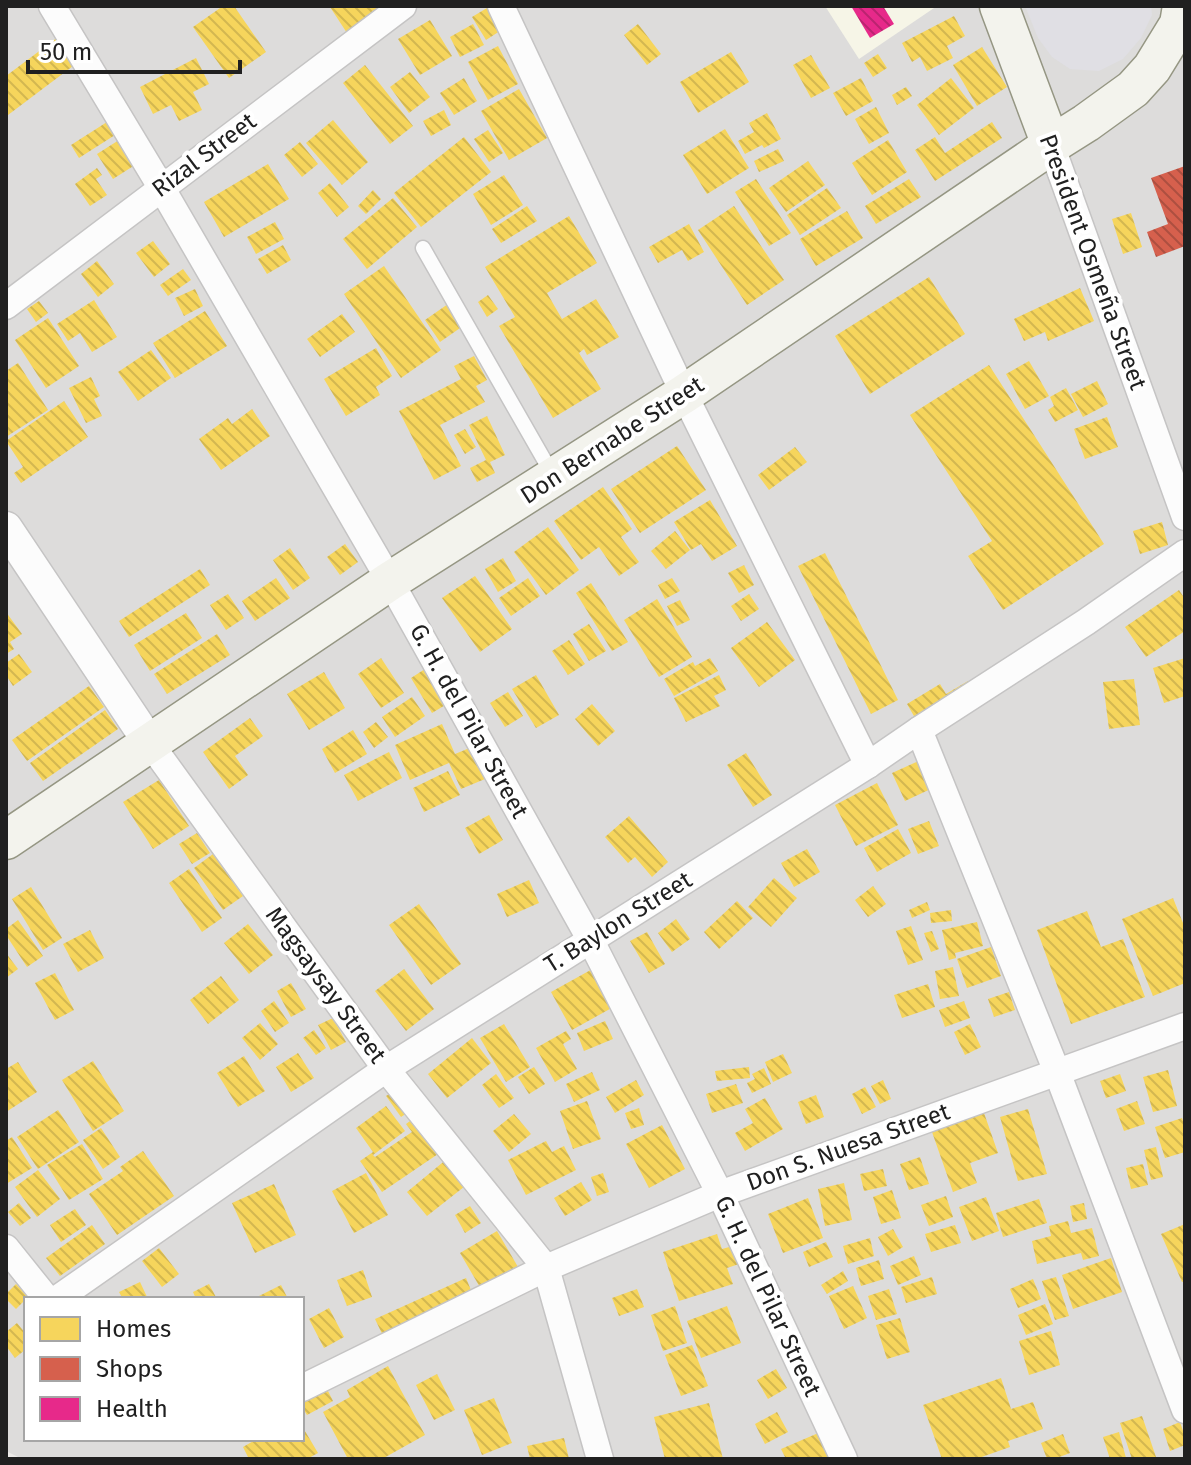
<svg xmlns="http://www.w3.org/2000/svg" width="1191" height="1465" viewBox="0 0 1191 1465" font-family="'Fira Sans',sans-serif">
  <style>
    .residential { fill: #dddcdb; fill-rule: evenodd }
    .education { fill: #f6f5e7 }
    .plaza { fill: #e0dfe4 }
    .homes { fill: url(#homes-back-hatch) }
    .shops { fill: url(#shops-back-hatch) }
    .health { fill: url(#health-back-hatch) }
    .lines { fill: none; stroke-linecap: round; stroke-linejoin: round }
    .service-casing { stroke: #c5c4c4; stroke-width: 17 }
    .minor-casing { stroke: #c5c4c4; stroke-width: 29 }
    .tertiary-casing { stroke: #c5c4c4; stroke-width: 35 }
    .secondary-casing { stroke: #959683; stroke-width: 41 }
    .service { stroke: #fcfcfc; stroke-width: 14 }
    .minor { stroke: #fcfcfc; stroke-width: 26 }
    .tertiary { stroke: #fcfcfc; stroke-width: 32 }
    .secondary { stroke: #f3f3ed; stroke-width: 38 }
    .labels { text-anchor: middle; dominant-baseline: central; stroke-width: 8; stroke-linejoin: round; paint-order: stroke }
    .street-label { font-size: 24px; fill: #202020; stroke: #fff }
  </style>
  <defs>
    <pattern id="homes-back-hatch" width="6" height="6" patternUnits="userSpaceOnUse" patternTransform="scale(2)"><rect width="6" height="6" fill="#f6d55c"/><path d="M-1 5l2 2M0 0l6 6M5-1l2 2" fill="none" stroke="#d3b750"/></pattern>
    <pattern id="shops-back-hatch" width="6" height="6" patternUnits="userSpaceOnUse" patternTransform="scale(2)"><rect width="6" height="6" fill="#d6604d"/><path d="M-1 5l2 2M0 0l6 6M5-1l2 2" fill="none" stroke="#ad4f40"/></pattern>
    <pattern id="health-back-hatch" width="6" height="6" patternUnits="userSpaceOnUse" patternTransform="scale(2)"><rect width="6" height="6" fill="#e7298a"/><path d="M-1 5l2 2M0 0l6 6M5-1l2 2" fill="none" stroke="#bb2370"/></pattern>
  </defs>
  <rect width="100%" height="100%" fill="#eeecea"/>
  <!-- residential -->
  <path class="residential" d="M6,6H1185V1459H22L6,1451ZM26,1299H302V1439H26Z"/>
  <!-- education -->
  <polygon class="education" points="825,6 937,6 859,59"/>
  <!-- plaza -->
  <polygon class="plaza" points="1025,6 1151,6 1152,15 1141,38 1123,59 1099,71 1070,69 1052,57 1038,38"/>
  <!-- homes -->
  <g class="homes">
    <polygon points="223,6 234,6 266,52 229,78 193,27"/>
    <polygon points="332,6 387,6 347,33 330,7"/>
    <polygon points="487,8 500,31 486,40 472,17"/>
    <polygon points="954,16 965,36 947,46 953,58 927,71 920,57 912,62 902,43"/>
    <polygon points="430,20 452,56 420,75 398,39"/>
    <polygon points="473,24 484,45 460,57 450,37"/>
    <polygon points="638,24 661,54 647,65 624,35"/>
    <polygon points="58,37 77,63 8,115 6,113 6,76"/>
    <polygon points="498,46 518,84 488,100 468,62"/>
    <polygon points="982,47 1007,87 977,106 953,65"/>
    <polygon points="731,52 749,82 698,113 680,82"/>
    <polygon points="878,54 887,68 873,77 864,63"/>
    <polygon points="811,55 830,88 811,98 793,65"/>
    <polygon points="196,58 209,84 193,92 202,110 179,121 171,105 153,114 140,87"/>
    <polygon points="365,65 413,126 390,144 343,83"/>
    <polygon points="410,72 430,97 409,113 390,87"/>
    <polygon points="464,78 477,101 454,115 440,93"/>
    <polygon points="861,78 873,101 846,116 833,93"/>
    <polygon points="951,78 974,108 939,135 917,105"/>
    <polygon points="906,87 912,96 897,105 892,95"/>
    <polygon points="519,89 547,138 509,160 481,111"/>
    <polygon points="876,107 889,133 869,144 855,119"/>
    <polygon points="444,110 451,125 431,136 423,121"/>
    <polygon points="767,113 781,139 764,148 762,145 745,154 738,141 754,132 749,123"/>
    <polygon points="333,120 368,162 342,185 306,143"/>
    <polygon points="107,122 115,135 79,158 71,145"/>
    <polygon points="992,122 1002,138 935,181 915,150 935,137 945,153"/>
    <polygon points="725,129 749,168 707,194 683,155"/>
    <polygon points="488,130 503,153 489,162 474,139"/>
    <polygon points="464,137 491,172 421,227 394,193"/>
    <polygon points="119,140 135,165 113,179 97,154"/>
    <polygon points="888,140 907,172 872,195 852,163"/>
    <polygon points="300,142 318,164 302,177 284,155"/>
    <polygon points="778,149 784,161 759,172 754,161"/>
    <polygon points="808,161 825,185 786,212 769,188"/>
    <polygon points="268,164 289,199 224,237 204,202"/>
    <polygon points="97,168 102,175 96,179 107,195 90,206 75,184"/>
    <polygon points="504,175 523,205 491,225 473,194"/>
    <polygon points="756,179 791,233 769,246 735,192"/>
    <polygon points="909,179 921,197 876,224 865,206"/>
    <polygon points="330,183 349,207 337,217 318,193"/>
    <polygon points="827,188 841,208 800,235 787,215"/>
    <polygon points="373,190 381,199 366,214 358,206"/>
    <polygon points="393,198 417,227 367,269 343,239"/>
    <polygon points="527,206 537,221 501,243 492,229"/>
    <polygon points="734,206 784,280 747,305 698,230"/>
    <polygon points="847,211 863,238 816,266 800,239"/>
    <polygon points="1131,213 1142,247 1123,254 1112,219"/>
    <polygon points="569,216 597,263 547,293 562,319 596,299 619,337 587,355 584,349 579,353 601,389 553,418 499,326 515,317 485,267"/>
    <polygon points="275,222 284,239 256,254 247,237"/>
    <polygon points="689,224 704,252 688,261 682,250 658,263 649,247"/>
    <polygon points="153,241 170,264 154,277 136,253"/>
    <polygon points="283,245 291,260 267,274 258,259"/>
    <polygon points="97,261 114,284 98,297 81,274"/>
    <polygon points="384,266 441,350 401,378 344,294"/>
    <polygon points="183,269 191,280 168,296 160,285"/>
    <polygon points="929,277 965,334 870,394 835,336"/>
    <polygon points="1080,288 1094,321 1048,341 1045,332 1024,341 1014,319"/>
    <polygon points="195,289 203,306 184,316 175,298"/>
    <polygon points="488,295 498,309 487,317 478,302"/>
    <polygon points="94,300 117,337 92,352 80,333 68,341 57,324"/>
    <polygon points="39,301 48,313 36,322 27,309"/>
    <polygon points="448,304 463,326 440,342 425,320"/>
    <polygon points="205,311 227,346 175,378 153,343"/>
    <polygon points="342,314 355,332 320,357 307,339"/>
    <polygon points="48,318 79,366 46,388 15,340"/>
    <polygon points="376,348 392,376 376,387 380,395 346,416 324,379"/>
    <polygon points="151,350 171,378 138,401 118,372"/>
    <polygon points="474,356 487,380 476,386 485,402 440,425 461,466 434,480 399,411 461,379 454,366"/>
    <polygon points="1029,361 1049,396 1025,409 1006,374"/>
    <polygon points="18,363 48,410 6,437 6,371"/>
    <polygon points="989,365 1104,544 1003,610 968,556 992,541 910,415"/>
    <polygon points="91,377 100,396 94,399 102,416 86,423 69,388"/>
    <polygon points="1097,381 1108,404 1083,417 1071,394"/>
    <polygon points="1066,388 1078,410 1055,422 1048,410 1054,406 1050,397"/>
    <polygon points="64,401 88,437 21,483 14,473 23,467 6,441"/>
    <polygon points="252,409 270,436 221,470 199,439 228,418 232,424"/>
    <polygon points="487,416 505,455 490,462 495,473 477,482 470,468 486,460 469,425"/>
    <polygon points="1107,417 1118,447 1085,459 1074,429"/>
    <polygon points="465,429 476,447 465,454 454,435"/>
    <polygon points="677,446 706,490 640,533 611,489"/>
    <polygon points="795,447 807,462 769,490 758,475"/>
    <polygon points="603,487 632,529 621,537 639,562 619,576 599,547 581,560 554,521"/>
    <polygon points="710,500 737,546 712,561 701,544 691,550 674,522"/>
    <polygon points="1162,522 1168,545 1140,554 1133,531"/>
    <polygon points="548,527 579,570 546,595 514,552"/>
    <polygon points="675,531 690,550 666,569 651,551"/>
    <polygon points="345,544 358,562 340,575 327,557"/>
    <polygon points="290,548 310,578 293,590 273,560"/>
    <polygon points="825,553 898,700 871,714 798,566"/>
    <polygon points="503,558 516,581 498,592 485,569"/>
    <polygon points="744,565 754,585 739,593 728,573"/>
    <polygon points="200,569 210,585 129,637 119,621"/>
    <polygon points="475,576 512,629 480,652 442,598"/>
    <polygon points="276,578 290,598 255,621 242,601"/>
    <polygon points="528,578 540,596 511,616 499,598"/>
    <polygon points="672,578 680,591 665,599 658,585"/>
    <polygon points="591,583 628,642 612,651 576,593"/>
    <polygon points="1179,590 1185,599 1185,631 1146,657 1125,627"/>
    <polygon points="228,594 244,618 226,630 210,605"/>
    <polygon points="749,594 759,609 741,621 731,606"/>
    <polygon points="657,599 692,657 659,677 624,620"/>
    <polygon points="680,600 690,620 677,626 667,606"/>
    <polygon points="6,612 22,634 10,642 14,649 6,654"/>
    <polygon points="186,613 202,638 150,671 134,645"/>
    <polygon points="767,622 795,660 759,687 731,648"/>
    <polygon points="589,624 606,651 589,661 573,634"/>
    <polygon points="217,634 230,655 167,694 154,674"/>
    <polygon points="569,640 585,664 568,675 552,651"/>
    <polygon points="19,654 32,672 13,686 6,675 6,663"/>
    <polygon points="381,658 404,693 381,708 358,674"/>
    <polygon points="710,658 718,671 674,696 664,679 693,662 695,666"/>
    <polygon points="1185,658 1185,696 1164,703 1153,668"/>
    <polygon points="425,669 447,704 432,713 411,678"/>
    <polygon points="324,672 345,708 309,730 287,694"/>
    <polygon points="536,675 559,715 536,728 512,689"/>
    <polygon points="719,675 726,690 714,696 720,706 686,722 674,698"/>
    <polygon points="1134,679 1140,725 1109,729 1103,682"/>
    <polygon points="968,681 973,690 918,723 907,704 940,684 946,694"/>
    <polygon points="89,686 104,707 27,761 12,740"/>
    <polygon points="508,692 523,716 505,727 490,703"/>
    <polygon points="412,697 425,716 395,737 382,717"/>
    <polygon points="592,704 615,731 598,746 575,719"/>
    <polygon points="105,710 118,729 43,781 30,763"/>
    <polygon points="250,718 263,736 235,756 248,775 229,789 203,752"/>
    <polygon points="376,722 388,737 374,748 363,732"/>
    <polygon points="442,724 455,754 472,747 485,779 461,789 449,763 410,780 395,745"/>
    <polygon points="353,730 367,754 335,773 322,749"/>
    <polygon points="389,752 402,778 358,801 344,775"/>
    <polygon points="746,753 772,795 753,807 727,765"/>
    <polygon points="923,759 935,787 905,801 892,773"/>
    <polygon points="448,771 460,795 424,812 413,788"/>
    <polygon points="159,780 189,826 153,849 123,802"/>
    <polygon points="877,783 898,825 856,846 835,805"/>
    <polygon points="489,815 503,840 479,854 465,828"/>
    <polygon points="629,816 668,862 652,877 635,857 628,863 605,837"/>
    <polygon points="929,821 939,846 918,854 908,829"/>
    <polygon points="898,829 911,853 877,872 864,848"/>
    <polygon points="197,833 210,853 192,864 179,844"/>
    <polygon points="807,849 820,872 794,887 781,863"/>
    <polygon points="213,854 243,896 223,910 194,868"/>
    <polygon points="189,869 222,918 202,932 169,883"/>
    <polygon points="774,878 797,898 771,927 748,907"/>
    <polygon points="529,880 539,903 507,917 497,894"/>
    <polygon points="873,886 886,904 868,917 855,900"/>
    <polygon points="31,887 62,938 43,950 12,899"/>
    <polygon points="1173,898 1185,928 1185,983 1153,996 1122,919"/>
    <polygon points="737,901 753,918 719,949 704,932"/>
    <polygon points="927,902 930,910 912,918 909,910"/>
    <polygon points="419,904 461,964 431,985 389,925"/>
    <polygon points="951,910 952,921 931,923 930,913"/>
    <polygon points="1087,911 1101,947 1123,939 1145,997 1071,1024 1037,930"/>
    <polygon points="676,919 690,939 672,952 658,933"/>
    <polygon points="18,920 43,956 27,967 6,935 6,929"/>
    <polygon points="977,922 983,946 955,953 956,958 949,960 942,930"/>
    <polygon points="248,924 273,955 249,974 224,943"/>
    <polygon points="911,926 923,960 908,965 896,931"/>
    <polygon points="90,930 104,958 78,972 63,944"/>
    <polygon points="932,931 939,949 931,952 924,933"/>
    <polygon points="647,932 665,964 649,973 630,941"/>
    <polygon points="991,947 1001,976 967,988 957,959"/>
    <polygon points="6,953 18,969 6,978"/>
    <polygon points="596,967 617,1005 572,1030 551,992"/>
    <polygon points="953,967 959,996 940,999 935,971"/>
    <polygon points="404,969 434,1009 406,1031 375,991"/>
    <polygon points="55,973 74,1010 55,1020 35,983"/>
    <polygon points="221,976 239,1000 208,1024 190,1000"/>
    <polygon points="291,983 306,1009 291,1017 277,991"/>
    <polygon points="928,984 935,1007 902,1018 894,995"/>
    <polygon points="1009,992 1015,1010 994,1017 988,999"/>
    <polygon points="274,1001 289,1023 275,1032 261,1011"/>
    <polygon points="964,1001 970,1018 945,1027 939,1010"/>
    <polygon points="333,1018 346,1042 331,1050 318,1025"/>
    <polygon points="605,1021 613,1039 584,1051 577,1033"/>
    <polygon points="260,1023 278,1044 260,1060 242,1038"/>
    <polygon points="504,1024 530,1067 506,1082 480,1038"/>
    <polygon points="970,1024 981,1047 965,1055 954,1032"/>
    <polygon points="314,1030 326,1048 316,1055 303,1038"/>
    <polygon points="566,1031 571,1039 563,1044 577,1069 555,1082 536,1048"/>
    <polygon points="472,1038 491,1063 447,1098 428,1074"/>
    <polygon points="298,1053 314,1078 291,1092 276,1067"/>
    <polygon points="783,1054 792,1073 773,1082 765,1062"/>
    <polygon points="244,1056 265,1091 238,1107 217,1073"/>
    <polygon points="93,1061 124,1111 93,1131 62,1080"/>
    <polygon points="18,1062 37,1092 6,1112 6,1069"/>
    <polygon points="534,1067 545,1084 529,1094 518,1077"/>
    <polygon points="749,1067 750,1078 717,1081 715,1071"/>
    <polygon points="764,1068 771,1084 752,1093 747,1083 755,1079 752,1074"/>
    <polygon points="1168,1070 1177,1106 1153,1112 1143,1077"/>
    <polygon points="592,1072 600,1090 574,1102 566,1084"/>
    <polygon points="496,1074 514,1098 499,1108 482,1085"/>
    <polygon points="1120,1074 1126,1091 1106,1098 1100,1081"/>
    <polygon points="636,1080 644,1095 615,1113 606,1097"/>
    <polygon points="883,1080 891,1099 880,1104 871,1086"/>
    <polygon points="736,1084 743,1103 712,1113 706,1094"/>
    <polygon points="865,1087 876,1107 862,1114 852,1094"/>
    <polygon points="396,1090 410,1111 401,1117 386,1096"/>
    <polygon points="816,1095 824,1117 806,1124 798,1102"/>
    <polygon points="765,1098 783,1129 745,1151 735,1133 753,1123 745,1109"/>
    <polygon points="587,1101 601,1139 573,1149 560,1111"/>
    <polygon points="1137,1101 1145,1124 1124,1131 1116,1109"/>
    <polygon points="386,1106 405,1131 373,1155 375,1157 412,1132 406,1124 414,1118 438,1154 382,1192 360,1161 373,1152 356,1128"/>
    <polygon points="639,1108 644,1125 631,1129 625,1113"/>
    <polygon points="1028,1109 1047,1174 1018,1181 1000,1117"/>
    <polygon points="58,1110 79,1142 38,1169 17,1137"/>
    <polygon points="984,1113 998,1153 970,1163 977,1183 953,1192 932,1132"/>
    <polygon points="514,1114 531,1134 509,1152 493,1131"/>
    <polygon points="1182,1118 1185,1127 1185,1152 1165,1158 1155,1127"/>
    <polygon points="662,1125 685,1169 649,1188 626,1144"/>
    <polygon points="101,1128 120,1157 103,1169 83,1140"/>
    <polygon points="12,1137 32,1168 6,1184 6,1141"/>
    <polygon points="546,1141 552,1152 564,1146 576,1170 526,1195 508,1160"/>
    <polygon points="82,1144 103,1179 69,1200 47,1165"/>
    <polygon points="1156,1147 1163,1177 1151,1180 1144,1150"/>
    <polygon points="143,1151 174,1196 117,1235 89,1194 123,1171 120,1167"/>
    <polygon points="920,1157 929,1184 909,1190 900,1164"/>
    <polygon points="448,1158 469,1183 427,1216 407,1192"/>
    <polygon points="1143,1164 1148,1185 1131,1189 1126,1168"/>
    <polygon points="883,1169 887,1186 864,1191 860,1174"/>
    <polygon points="38,1170 60,1199 37,1217 15,1187"/>
    <polygon points="366,1173 388,1215 354,1233 332,1191"/>
    <polygon points="603,1173 609,1192 597,1196 591,1177"/>
    <polygon points="581,1182 592,1200 565,1216 554,1198"/>
    <polygon points="844,1183 852,1220 825,1226 818,1189"/>
    <polygon points="274,1184 296,1235 255,1253 232,1203"/>
    <polygon points="892,1190 901,1218 881,1224 873,1197"/>
    <polygon points="946,1196 953,1217 929,1226 921,1205"/>
    <polygon points="986,1197 999,1231 972,1241 959,1207"/>
    <polygon points="808,1198 823,1238 783,1253 768,1214"/>
    <polygon points="1039,1199 1047,1223 1003,1237 996,1213"/>
    <polygon points="19,1203 31,1218 20,1226 8,1212"/>
    <polygon points="1084,1203 1087,1219 1073,1222 1070,1206"/>
    <polygon points="470,1206 481,1223 465,1233 455,1215"/>
    <polygon points="75,1209 86,1225 61,1242 50,1225"/>
    <polygon points="1068,1221 1071,1233 1092,1228 1099,1256 1083,1260 1081,1253 1037,1264 1032,1241 1051,1236 1049,1226"/>
    <polygon points="1185,1224 1185,1281 1182,1282 1161,1234"/>
    <polygon points="92,1225 105,1244 60,1276 46,1258"/>
    <polygon points="955,1225 961,1243 931,1252 925,1234"/>
    <polygon points="893,1229 903,1247 888,1256 878,1237"/>
    <polygon points="497,1231 518,1267 481,1289 460,1253"/>
    <polygon points="717,1234 722,1249 733,1246 739,1264 727,1268 733,1284 679,1301 663,1252"/>
    <polygon points="870,1238 874,1256 848,1264 843,1246"/>
    <polygon points="826,1242 833,1257 809,1267 803,1252"/>
    <polygon points="159,1248 179,1274 162,1287 142,1261"/>
    <polygon points="914,1256 921,1275 898,1285 890,1266"/>
    <polygon points="1111,1258 1122,1292 1073,1309 1062,1275"/>
    <polygon points="879,1260 884,1279 861,1286 856,1268"/>
    <polygon points="363,1270 372,1297 347,1306 337,1280"/>
    <polygon points="843,1271 848,1281 827,1294 821,1285"/>
    <polygon points="932,1277 937,1294 906,1303 901,1287"/>
    <polygon points="1056,1277 1069,1316 1055,1320 1042,1281"/>
    <polygon points="466,1278 475,1300 385,1340 375,1319"/>
    <polygon points="1033,1279 1041,1299 1018,1308 1010,1289"/>
    <polygon points="140,1282 148,1299 123,1299 119,1292"/>
    <polygon points="16,1284 28,1297 16,1309 6,1299 6,1294"/>
    <polygon points="209,1284 217,1299 196,1299 193,1292"/>
    <polygon points="281,1285 288,1299 253,1299"/>
    <polygon points="853,1286 867,1318 844,1329 829,1296"/>
    <polygon points="637,1289 644,1307 619,1316 612,1298"/>
    <polygon points="889,1289 897,1314 876,1320 868,1296"/>
    <polygon points="1045,1304 1053,1324 1026,1335 1018,1315"/>
    <polygon points="675,1306 687,1343 663,1351 651,1315"/>
    <polygon points="727,1306 741,1343 701,1358 687,1321"/>
    <polygon points="329,1308 344,1337 324,1348 309,1319"/>
    <polygon points="900,1318 910,1352 887,1359 876,1325"/>
    <polygon points="17,1323 26,1334 26,1349 15,1358 6,1346 6,1332"/>
    <polygon points="1051,1331 1060,1365 1029,1375 1019,1341"/>
    <polygon points="692,1345 708,1386 681,1396 665,1355"/>
    <polygon points="388,1366 425,1435 382,1459 348,1459 323,1412 350,1397 347,1390"/>
    <polygon points="776,1369 787,1388 768,1399 757,1380"/>
    <polygon points="437,1374 455,1410 434,1420 416,1385"/>
    <polygon points="1001,1378 1011,1409 1033,1402 1043,1429 1008,1441 1010,1447 976,1459 942,1459 923,1405"/>
    <polygon points="327,1389 333,1401 307,1415 302,1407 302,1402"/>
    <polygon points="494,1398 512,1443 482,1455 464,1410"/>
    <polygon points="709,1403 723,1459 665,1459 654,1417"/>
    <polygon points="777,1412 788,1432 765,1444 755,1424"/>
    <polygon points="1142,1416 1156,1457 1149,1459 1132,1459 1120,1423"/>
    <polygon points="1180,1422 1185,1437 1185,1445 1170,1451 1163,1429"/>
    <polygon points="302,1426 318,1453 307,1459 249,1459 243,1447 257,1439 302,1439"/>
    <polygon points="823,1431 835,1459 786,1459 781,1449"/>
    <polygon points="1119,1432 1126,1458 1110,1459 1103,1437"/>
    <polygon points="1063,1434 1070,1453 1054,1459 1047,1459 1041,1443"/>
    <polygon points="564,1438 569,1459 530,1459 527,1446"/>
  </g>
  <!-- shops -->
  <polygon class="shops" points="1185,166 1185,246 1156,257 1147,232 1168,224 1151,178"/>
  <!-- health -->
  <polygon class="health" points="851,6 883,6 894,24 870,38"/>
  <g class="lines">
    <defs>
      <polyline id="service" points="423,248 554,477"/>
      <g id="minor">
        <polyline points="52,6 161,187 390,581 590,939 720,1194 844,1459"/>
        <polyline points="501,6 684,394 868,765"/>
        <polyline points="1051,145 1185,517"/>
        <polyline points="6,306 403,6"/>
        <polyline points="919,730 1057,1072 1185,1410"/>
        <polyline points="149,742 386,1069 546,1268 600,1459"/>
        <polyline points="6,1248 47,1299"/>
        <polyline points="57,1299 386,1069 868,765 919,730 1086,622 1185,553"/>
        <polyline points="302,1388 546,1268 720,1194 1185,1026"/>
      </g>
      <polyline id="tertiary" points="6,528 149,742"/>
      <g id="secondary">
        <polyline points="999,6 1051,145"/>
        <polyline points="6,840 390,581 684,394 1051,145 1086,123 1133,89 1152,68 1179,24 1182,6"/>
      </g>
    </defs>
    <!-- service casing -->
    <use href="#service" class="service-casing"/>
    <!-- minor casing -->
    <use href="#minor" class="minor-casing"/>
    <!-- tertiary casing -->
    <use href="#tertiary" class="tertiary-casing"/>
    <!-- secondary casing -->
    <use href="#secondary" class="secondary-casing"/>
    <!-- service -->
    <use href="#service" class="service"/>
    <!-- minor -->
    <use href="#minor" class="minor"/>
    <!-- tertiary -->
    <use href="#tertiary" class="tertiary"/>
    <!-- secondary -->
    <use href="#secondary" class="secondary"/>
  </g>
  <g class="labels">
    <!-- street labels -->
    <g class="street-label">
      <text transform="translate(204 155) rotate(-37)">Rizal Street</text>
      <text transform="translate(1093 262) rotate(70)">President Osmeña Street</text>
      <text transform="translate(612 440) rotate(-33)">Don Bernabe Street</text>
      <text transform="translate(469 721) rotate(61)">G. H. del Pilar Street</text>
      <text transform="translate(618 922) rotate(-32)">T. Baylon Street</text>
      <text transform="translate(326 985) rotate(54)">Magsaysay Street</text>
      <text transform="translate(848 1147) rotate(-20)">Don S. Nuesa Street</text>
      <text transform="translate(768 1296) rotate(65)">G. H. del Pilar Street</text>
    </g>
  </g>
  <!-- border -->
  <rect width="1191" height="1465" fill="none" stroke="#202020" stroke-width="16"/>
  <!-- legend -->
  <rect x="24" y="1297" width="280" height="144" fill="#ffffff" stroke="#a6a6a6" stroke-width="2"/>
  <rect x="40" y="1317" width="40" height="24" fill="#f6d55c" stroke="#a6a6a6" stroke-width="2"/>
  <text x="96" y="1337" font-size="24" fill="#202020">Homes</text>
  <rect x="40" y="1357" width="40" height="24" fill="#d6604d" stroke="#a6a6a6" stroke-width="2"/>
  <text x="96" y="1377" font-size="24" fill="#202020">Shops</text>
  <rect x="40" y="1397" width="40" height="24" fill="#e7298a" stroke="#a6a6a6" stroke-width="2"/>
  <text x="96" y="1417" font-size="24" fill="#202020">Health</text>
  <!-- scale -->
  <path d="M28 60v12h212v-12" fill="none" stroke="#202020" stroke-width="4"/>
  <text x="40" y="60" font-size="24" fill="#202020" stroke="#ffffff" stroke-width="6" paint-order="stroke">50 m</text>
</svg>
